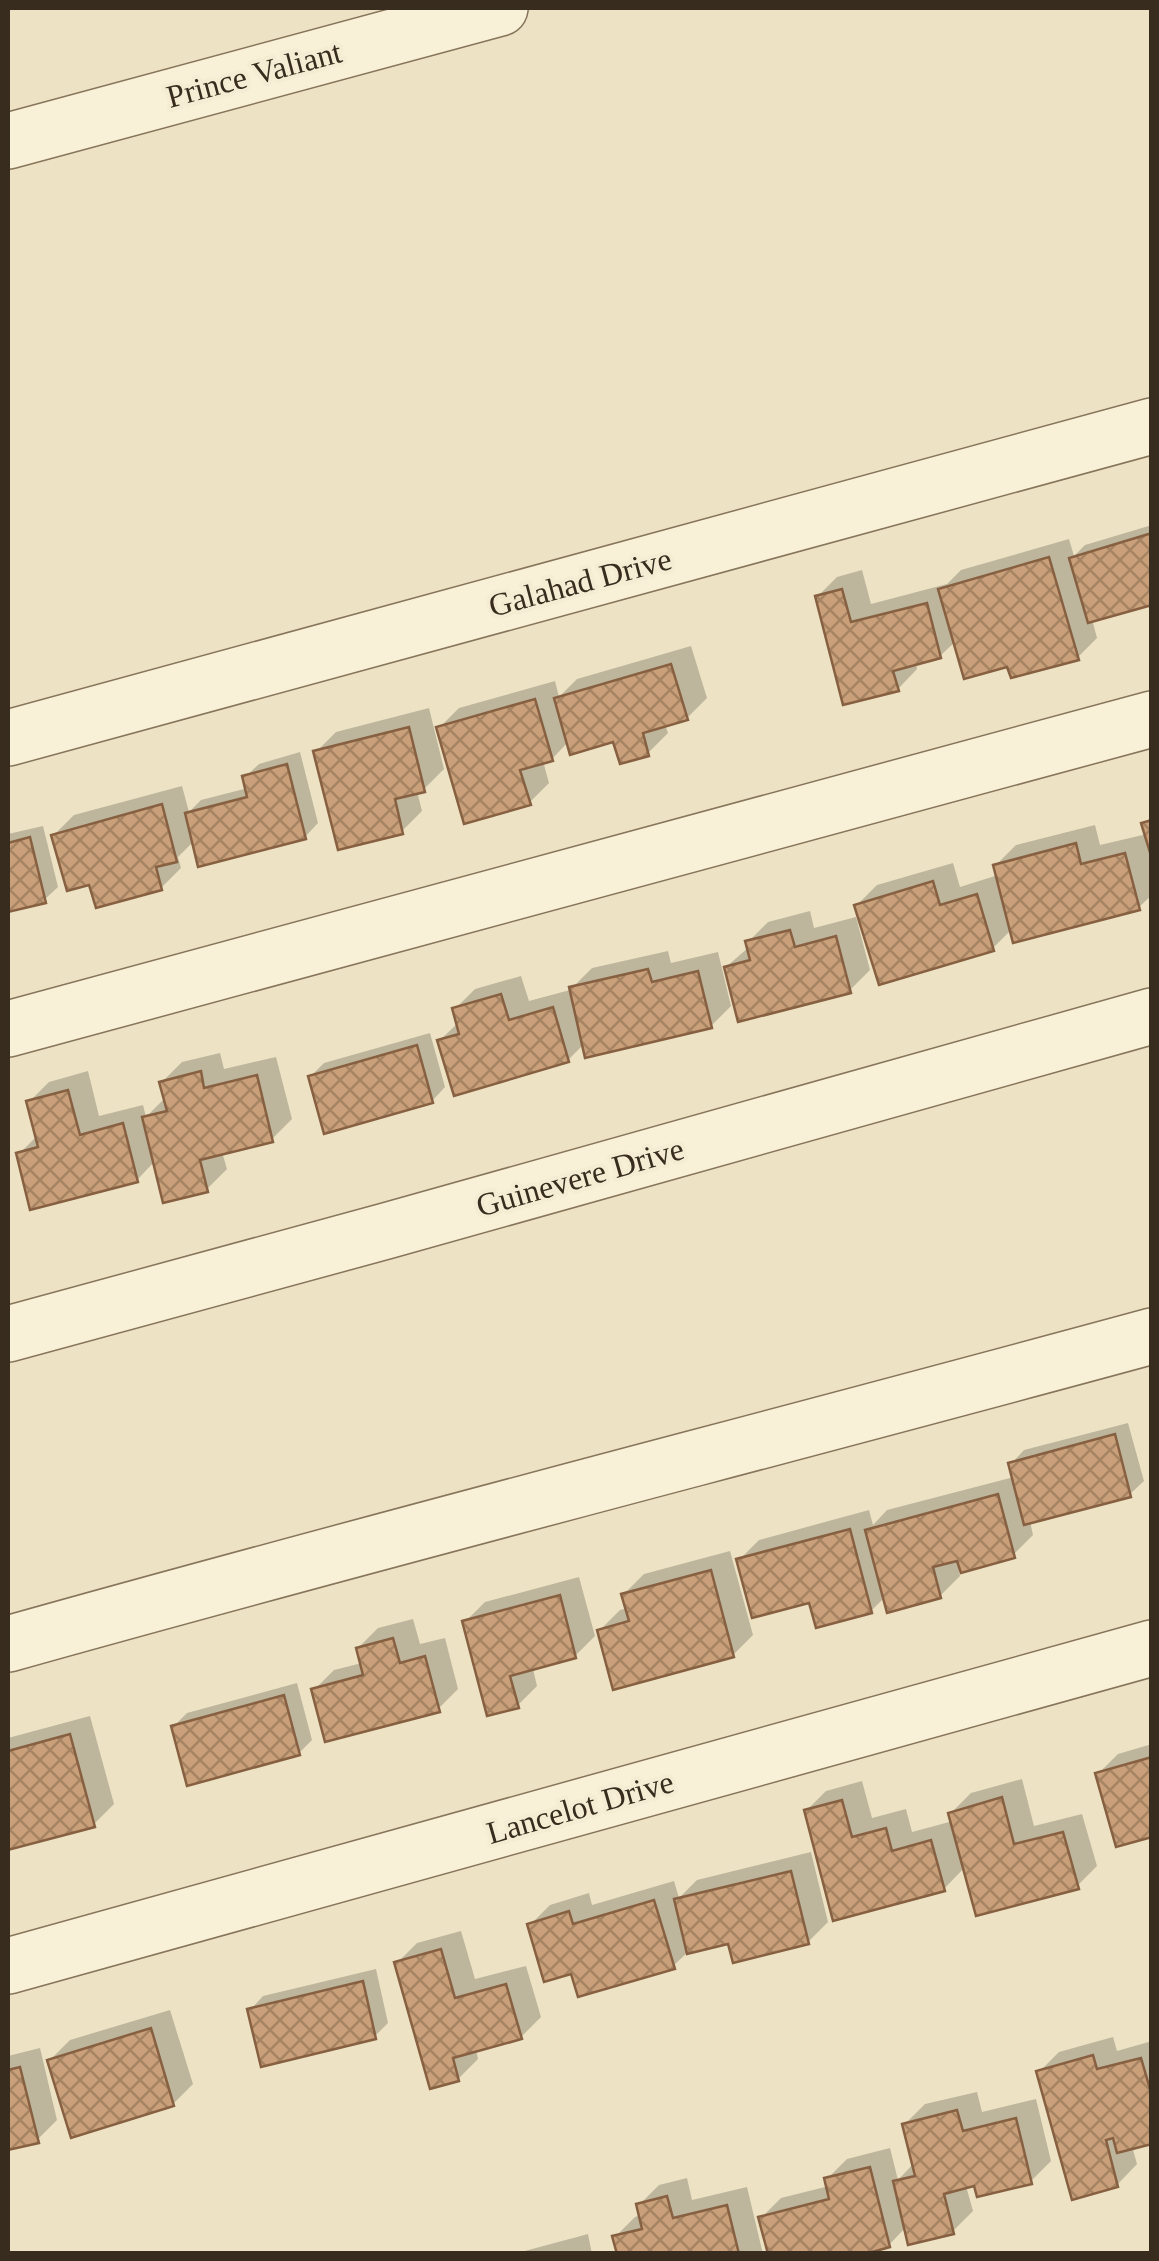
<svg xmlns="http://www.w3.org/2000/svg" width="1159" height="2261" viewBox="0 0 1159 2261" font-family="'Times New Roman',serif">
  <style>
    .shadow { fill: #0003 }
    .building { fill: url(#building-cross-hatch); stroke: #866041; stroke-width: 2.5 }
    .lines { fill: none; stroke-linecap: round; stroke-linejoin: round }
    .minor-casing { stroke: #87755b; stroke-width: 58 }
    .minor { stroke: #f8f0d7; stroke-width: 55 }
    .labels { text-anchor: middle; dominant-baseline: central; stroke-width: 8; stroke-linejoin: round; paint-order: stroke }
    .street-label { font-size: 32px; fill: #372c1e; stroke: #f5edd3 }
  </style>
  <defs>
    <pattern id="building-cross-hatch" width="8" height="8" patternUnits="userSpaceOnUse" patternTransform="scale(2.5)"><rect width="8" height="8" fill="#caa07a"/><path d="M0 0l8 8M0 8l8-8" fill="none" stroke="#a58363"/></pattern>
  </defs>
  <rect width="100%" height="100%" fill="#ede3c4"/>
  <!-- shadow -->
  <g class="shadow">
    <polygon points="1152,525 1152,602 1092,619 1097,638 1077,658 1009,664 956,641 940,656 916,663 917,669 898,689 817,597 837,577 862,570 871,604 947,584 961,570 1069,539 1074,556 1085,545"/>
    <polygon points="691,646 707,698 687,718 665,724 668,733 648,753 615,739 569,741 552,759 543,761 549,783 529,803 439,728 459,708 555,681 559,697 577,679"/>
    <polygon points="429,708 444,769 424,789 417,791 422,811 402,831 316,752 336,732"/>
    <polygon points="300,752 318,823 305,837 194,841 178,857 181,868 161,888 91,882 54,835 74,815 182,786 189,812 201,800 248,788 245,777 259,764"/>
    <polygon points="1152,816 1152,895 1138,908 1012,929 992,949 857,905 877,885 953,863 960,887 998,875 996,865 1016,845 1095,825 1100,845 1147,834 1144,824"/>
    <polygon points="43,826 58,887 44,900 8,910 8,834"/>
    <polygon points="810,911 814,928 856,917 870,970 850,990 726,967 749,947 748,942 768,922"/>
    <polygon points="668,951 671,963 718,952 731,1006 711,1026 584,1044 568,1060 440,1040 459,1022 455,1009 475,989 521,976 529,1001 570,990 592,968"/>
    <polygon points="430,1033 445,1087 432,1101 310,1077 324,1063"/>
    <polygon points="220,1053 224,1069 276,1057 292,1119 272,1139 222,1152 227,1169 207,1189 155,1161 137,1180 19,1154 38,1135 29,1102 49,1082 88,1071 99,1116 143,1105 146,1117 166,1097 162,1082 182,1062"/>
    <polygon points="1128,1423 1144,1481 1130,1494 1030,1521 1033,1535 1013,1555 959,1571 960,1576 940,1596 885,1597 871,1611 811,1600 739,1560 759,1540 869,1510 873,1525 887,1510 1014,1477 1011,1464 1024,1450"/>
    <polygon points="730,1551 753,1635 733,1655 600,1630 620,1610 628,1608 624,1594 644,1574"/>
    <polygon points="579,1577 595,1636 575,1656 533,1669 537,1686 517,1706 465,1622 485,1602"/>
    <polygon points="413,1619 420,1644 445,1638 458,1689 438,1709 314,1690 334,1670 362,1663 358,1648 378,1628"/>
    <polygon points="297,1683 312,1740 299,1753 174,1726 187,1713"/>
    <polygon points="90,1716 114,1804 94,1824 8,1847 8,1738"/>
    <polygon points="1152,1744 1152,1835 1098,1774 1118,1754"/>
    <polygon points="1022,1779 1034,1826 1082,1814 1097,1866 1077,1886 965,1867 944,1889 835,1918 806,1811 826,1791 862,1781 872,1818 906,1809 912,1832 953,1821 951,1813 971,1793"/>
    <polygon points="811,1852 828,1922 808,1942 730,1941 689,1951 673,1966 573,1971 530,1925 550,1905 589,1893 592,1905 674,1881 679,1898 697,1880"/>
    <polygon points="461,1931 475,1979 526,1966 541,2017 521,2037 476,2050 478,2059 458,2079 397,1963 417,1943"/>
    <polygon points="376,1969 388,2023 375,2036 250,2010 263,1996"/>
    <polygon points="170,2010 193,2084 173,2104 50,2060 70,2040"/>
    <polygon points="1113,2037 1117,2051 1152,2041 1152,2141 1132,2146 1137,2164 1117,2185 1039,2072 1059,2052"/>
    <polygon points="40,2048 57,2120 37,2140 8,2148 8,2056"/>
    <polygon points="977,2092 982,2112 1036,2099 1051,2161 1031,2181 966,2186 973,2211 953,2231 906,2227 889,2245 761,2218 781,2198 829,2186 827,2179 847,2159 890,2148 898,2180 914,2163 905,2124 925,2104"/>
    <polygon points="687,2178 692,2200 747,2187 763,2254 604,2254 618,2250 615,2237 635,2217 641,2215 639,2205 659,2185"/>
    <polygon points="588,2234 592,2254 519,2254 521,2252"/>
  </g>
  <!-- building -->
  <g class="building">
    <polygon points="1152,533 1152,605 1088,623 1069,558"/>
    <polygon points="1049,557 1079,660 1011,678 1007,667 964,679 938,589"/>
    <polygon points="842,589 851,622 927,603 941,658 893,671 899,691 843,705 815,596"/>
    <polygon points="671,664 688,720 643,733 649,756 620,764 613,742 570,755 554,698"/>
    <polygon points="535,699 553,761 520,770 531,805 464,824 436,727"/>
    <polygon points="409,727 425,792 395,799 403,834 338,850 313,751"/>
    <polygon points="287,764 306,839 198,867 185,813 247,797 242,776"/>
    <polygon points="162,804 177,862 156,867 162,890 96,908 89,885 67,891 51,835"/>
    <polygon points="1152,820 1152,859 1141,823"/>
    <polygon points="30,837 46,903 8,912 8,843"/>
    <polygon points="1076,843 1081,864 1125,853 1140,910 1013,943 993,865"/>
    <polygon points="933,881 940,905 977,894 994,951 879,985 854,905"/>
    <polygon points="790,930 795,947 836,936 851,993 738,1022 724,967 750,960 745,941"/>
    <polygon points="648,969 652,982 698,971 712,1028 585,1058 569,987"/>
    <polygon points="501,994 509,1020 553,1007 569,1062 454,1096 437,1040 459,1034 452,1008"/>
    <polygon points="417,1045 433,1103 324,1134 308,1076"/>
    <polygon points="201,1071 204,1088 257,1075 273,1142 200,1160 208,1192 163,1203 142,1117 167,1111 159,1082"/>
    <polygon points="68,1090 80,1135 123,1123 138,1182 30,1210 16,1153 38,1147 26,1101"/>
    <polygon points="1115,1434 1131,1497 1024,1525 1008,1463"/>
    <polygon points="998,1494 1015,1558 961,1573 957,1561 933,1567 941,1598 887,1613 865,1530"/>
    <polygon points="850,1529 872,1613 816,1628 809,1603 752,1618 736,1559"/>
    <polygon points="711,1570 734,1657 613,1690 597,1630 629,1621 621,1594"/>
    <polygon points="560,1595 576,1658 510,1676 519,1708 487,1716 462,1621"/>
    <polygon points="393,1638 400,1663 425,1656 440,1712 325,1742 311,1689 363,1675 356,1648"/>
    <polygon points="284,1695 300,1755 187,1786 171,1726"/>
    <polygon points="70,1734 95,1827 8,1850 8,1751"/>
    <polygon points="1152,1757 1152,1837 1116,1847 1095,1773"/>
    <polygon points="1002,1797 1014,1844 1063,1832 1079,1889 976,1916 948,1813"/>
    <polygon points="842,1800 852,1837 886,1828 892,1851 931,1840 945,1891 833,1921 804,1810"/>
    <polygon points="791,1871 809,1944 733,1963 728,1944 687,1954 674,1899"/>
    <polygon points="654,1900 675,1969 578,1997 571,1974 544,1982 527,1924 569,1911 573,1924"/>
    <polygon points="441,1949 455,1998 506,1984 522,2039 453,2058 459,2081 430,2089 394,1962"/>
    <polygon points="363,1981 376,2039 261,2067 247,2009"/>
    <polygon points="151,2028 174,2106 71,2138 47,2060"/>
    <polygon points="1093,2055 1097,2069 1141,2058 1152,2096 1152,2144 1117,2153 1113,2138 1106,2140 1118,2187 1072,2200 1036,2071"/>
    <polygon points="20,2067 39,2143 8,2150 8,2070"/>
    <polygon points="957,2110 963,2131 1016,2118 1032,2184 977,2197 974,2186 944,2194 954,2234 908,2245 893,2181 915,2176 902,2124"/>
    <polygon points="870,2167 890,2247 865,2254 768,2254 758,2217 829,2199 824,2178"/>
    <polygon points="667,2196 673,2218 727,2205 739,2254 617,2254 612,2236 642,2229 636,2204"/>
  </g>
  <g class="lines">
    <defs>
      <g id="minor">
        <polyline points="8,141 500,8"/>
        <polyline points="8,738 1152,426"/>
        <polyline points="8,1029 1152,719"/>
        <polyline points="8,1334 386,1231 1152,1016"/>
        <path d="M8,1644C388,1537 770,1440 1152,1336"/>
        <polyline points="8,1966 1152,1648"/>
      </g>
    </defs>
    <!-- minor casing -->
    <use href="#minor" class="minor-casing"/>
    <!-- minor -->
    <use href="#minor" class="minor"/>
  </g>
  <g class="labels">
    <!-- street labels -->
    <g class="street-label">
      <text transform="translate(254 74) rotate(-15)">Prince Valiant</text>
      <text transform="translate(580 582) rotate(-15)">Galahad Drive</text>
      <text transform="translate(580 1177) rotate(-16)">Guinevere Drive</text>
      <text transform="translate(580 1807) rotate(-16)">Lancelot Drive</text>
    </g>
  </g>
  <!-- border -->
  <rect width="1159" height="2261" fill="none" stroke="#372c1e" stroke-width="20"/>
</svg>
